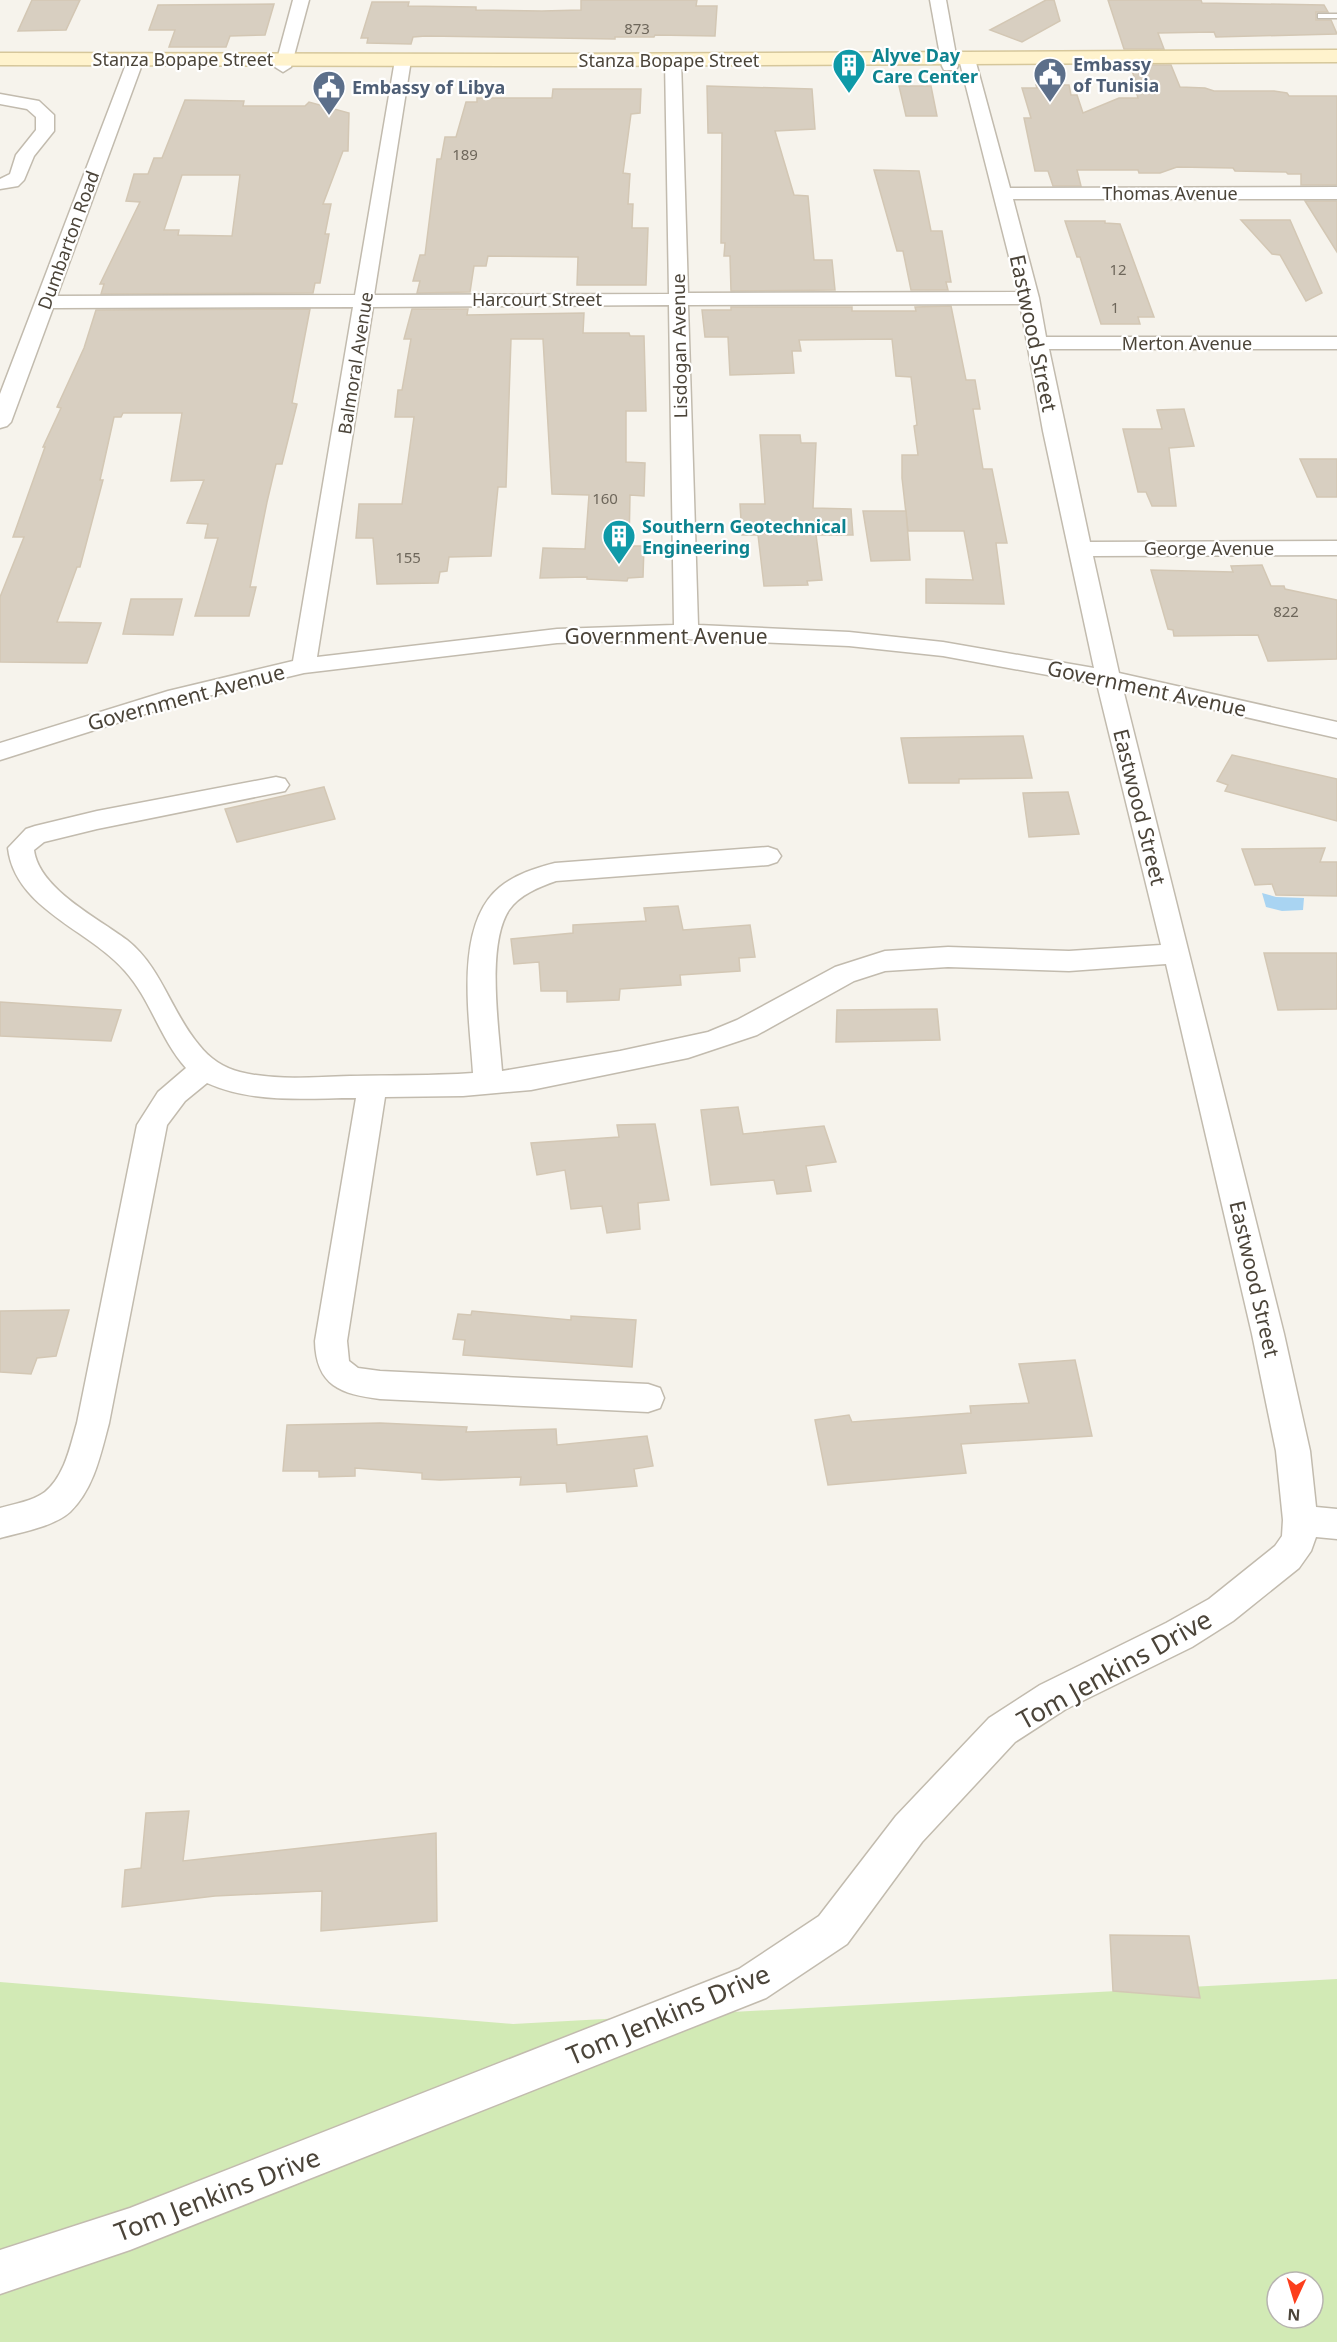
<svg xmlns="http://www.w3.org/2000/svg" width="1337" height="2342" viewBox="0 0 1337 2342" font-family="'Noto Sans',sans-serif">
  <style>
    .green { fill: #d2eab5; fill-rule: evenodd }
    .water { fill: #a9d4f2 }
    .building { fill: #d8cfc1; stroke: #d3c7b4; stroke-width: 1.5; fill-rule: evenodd }
    .lines { fill: none; stroke-linecap: round; stroke-linejoin: round }
    .lane-casing { stroke: #c2bbae; stroke-width: 3 }
    .street-casing { stroke: #c2bbae; stroke-width: 3 }
    .secondary-casing { stroke: #d6c79b; stroke-width: 3 }
    .lane { fill: #fff; fill-rule: evenodd }
    .street { fill: #fff; fill-rule: evenodd }
    .secondary { fill: #fff3cd; fill-rule: evenodd }
    .labels { text-anchor: middle; dominant-baseline: central; stroke-width: 4.5; stroke-linejoin: round; paint-order: stroke }
    .far-number-label { font-size: 15px; fill: #6e675b }
    .far-culture-label { font-size: 18px; font-weight: bold; fill: #0d838f; stroke: #fff; text-anchor: start }
    .far-street-label { font-size: 18px; fill: #4b4439; stroke: #fff }
    .far-service-label { font-size: 18px; font-weight: bold; fill: #4e5e75; stroke: #fff; text-anchor: start }
    .street-label { font-size: 21px; fill: #4b4439; stroke: #fff }
    .near-street-label { font-size: 26px; fill: #4b4439; stroke: #fff }
  </style>
  <rect width="100%" height="100%" fill="#f6f3ec"/>
  <!-- green -->
  <path class="green" d="M1337,1979V2342H0V1982L513,2024ZM1277,2282H1313V2318H1277Z"/>
  <!-- water -->
  <polygon class="water" points="1262,893 1276,897 1304,898 1303,910 1282,911 1266,907"/>
  <!-- building -->
  <g class="building">
    <polygon points="32,0 80,0 66,30 18,31"/>
    <polygon points="581,0 697,0 696,6 717,6 715,36 655,35 654,37 615,37 615,39 426,36 413,37 411,44 367,43 368,38 361,38 372,2 409,2 408,6 476,7 476,10 542,11 581,10"/>
    <polygon points="1046,0 1054,0 1060,21 1022,42 990,30"/>
    <polygon points="1108,0 1201,0 1202,3 1324,5 1328,12 1316,12 1316,20 1331,20 1337,34 1216,37 1214,32 1158,33 1164,49 1124,49"/>
    <polygon points="274,4 265,35 230,36 226,47 169,47 175,30 149,30 158,5"/>
    <polygon points="1130,65 1171,65 1180,87 1205,88 1214,91 1274,91 1287,93 1289,96 1337,96 1337,185 1301,185 1301,174 1288,174 1286,172 1235,171 1233,168 1177,167 1160,173 1139,173 1138,170 1077,170 1081,186 1053,186 1048,171 1035,171 1024,118 1031,118 1022,88 1037,88 1036,85 1069,85 1071,95 1077,95 1083,113 1119,98 1138,98 1136,91 1139,91"/>
    <polygon points="707,86 812,89 815,129 775,131 794,195 808,196 814,260 832,260 835,290 731,291 730,256 724,256 725,243 721,243 722,133 708,133"/>
    <polygon points="899,86 931,86 937,116 906,116"/>
    <polygon points="553,89 641,89 640,113 631,114 623,173 630,174 628,204 633,204 632,228 648,228 646,285 577,285 578,257 488,256 486,266 474,266 470,292 417,293 420,281 413,281 420,255 425,255 437,159 441,159 445,137 456,137 466,102 477,102 477,98 552,98"/>
    <path d="M185,100L244,101L243,106H305L309,102L349,113L348,151H343L323,204H331L325,234H329L320,283H315L313,293L101,294L104,284H100L140,202L126,201L134,174H148L154,158H162ZM182,175H240L232,236L178,235L179,230H164Z"/>
    <polygon points="874,170 919,171 931,231 942,231 951,282 946,282 948,290 911,290 903,251 897,251"/>
    <polygon points="1305,201 1337,201 1337,252"/>
    <polygon points="1241,220 1290,220 1322,293 1306,301 1280,255 1272,254"/>
    <polygon points="1065,221 1105,221 1105,223 1120,224 1154,317 1138,317 1140,324 1101,324 1080,257 1077,257"/>
    <polygon points="951,306 966,380 975,380 980,409 973,409 983,469 992,469 1007,543 996,543 1004,604 926,603 926,579 973,580 964,531 908,531 902,478 902,455 918,455 914,426 917,425 911,377 896,376 892,339 799,340 801,351 792,351 794,373 730,375 728,337 705,337 702,310 731,310 731,307 852,307 852,311 916,311 915,307"/>
    <polygon points="310,309 292,403 297,404 282,464 276,464 267,502 250,587 256,587 249,616 195,616 218,538 205,538 208,524 187,523 204,480 171,481 182,413 123,413 121,417 114,417 100,480 103,480 80,567 77,567 57,622 101,623 87,663 0,662 0,597 24,537 13,537 45,447 43,447 61,408 57,407 84,348 96,310"/>
    <polygon points="412,309 468,309 467,315 584,313 583,333 629,333 630,336 644,336 646,411 626,411 626,462 645,463 644,496 630,495 629,546 644,546 643,577 628,578 627,581 587,579 587,577 540,578 543,548 585,549 589,495 552,494 543,339 511,339 506,487 498,487 491,556 449,557 447,571 440,572 438,583 377,584 373,538 356,538 359,504 402,504 414,417 395,417 398,390 402,390 411,339 404,339"/>
    <polygon points="1184,409 1194,446 1169,448 1176,506 1152,506 1146,492 1138,492 1123,429 1162,429 1157,410"/>
    <polygon points="760,435 800,435 801,443 816,443 813,508 851,509 853,535 816,535 822,580 807,581 808,585 764,586 758,535 742,535 740,504 765,504"/>
    <polygon points="1300,459 1337,459 1337,497 1317,497"/>
    <polygon points="863,511 906,511 910,560 871,561"/>
    <polygon points="1262,565 1271,586 1284,586 1285,589 1337,600 1337,659 1268,661 1258,635 1174,636 1173,630 1168,629 1151,570 1233,572 1231,566"/>
    <polygon points="131,599 182,599 173,635 123,634"/>
    <polygon points="1023,736 1032,778 959,779 959,783 909,783 901,738"/>
    <polygon points="1232,755 1337,779 1337,821 1225,791 1228,785 1217,781"/>
    <polygon points="324,787 335,819 237,842 225,809"/>
    <polygon points="1068,792 1079,834 1029,837 1023,793"/>
    <polygon points="1325,848 1320,862 1337,862 1337,896 1276,895 1272,884 1255,885 1242,849"/>
    <polygon points="678,906 683,930 750,925 755,957 739,958 740,971 680,975 681,985 620,989 619,1000 567,1002 567,991 541,991 539,962 514,964 511,939 573,933 573,925 646,921 644,908"/>
    <polygon points="1264,953 1337,953 1337,1009 1278,1010"/>
    <polygon points="0,1002 121,1010 111,1041 0,1036"/>
    <polygon points="937,1009 940,1040 836,1042 837,1010"/>
    <polygon points="738,1107 743,1134 824,1126 836,1162 806,1166 811,1191 777,1194 774,1180 711,1185 701,1110"/>
    <polygon points="655,1124 669,1200 638,1203 640,1229 607,1233 602,1206 571,1209 565,1170 537,1175 531,1143 619,1137 617,1125"/>
    <polygon points="69,1310 56,1356 37,1358 31,1374 0,1372 0,1311"/>
    <polygon points="472,1311 571,1320 571,1316 636,1320 632,1367 463,1355 465,1340 453,1339 458,1314 471,1315"/>
    <polygon points="1075,1360 1092,1436 961,1444 966,1473 828,1485 815,1420 849,1415 852,1422 971,1413 970,1406 1029,1403 1019,1364"/>
    <polygon points="380,1423 467,1427 466,1432 556,1429 557,1445 647,1436 653,1466 634,1469 637,1486 567,1492 566,1483 520,1485 521,1477 440,1480 422,1479 422,1473 355,1468 355,1476 319,1477 319,1471 283,1471 287,1425"/>
    <polygon points="189,1811 183,1861 436,1833 437,1921 321,1931 322,1891 215,1896 122,1907 125,1870 141,1868 146,1813"/>
    <polygon points="1110,1935 1189,1936 1200,1998 1113,1991"/>
  </g>
  <g class="lines">
    <defs>
      <rect id="lane" x="1318" y="14" width="19" height="4"/>
      <g id="street">
        <polygon points="293,0 309,0 291,67 283,72 275,67"/>
        <polygon points="930,0 946,0 958,66 956,70 944,70 942,66"/>
        <path d="M136,54L144,59L57,296L355,295L395,60L403,55L411,60L374,295L669,294L665,60L673,55L681,60L688,293L1018,292L959,59L967,54L975,59L1010,188L1337,187V199H1013L1039,298L1046,337H1337V349H1049L1090,542L1337,541V555L1093,556L1119,673L1337,722V738L1123,689L1284,1334L1310,1451L1316,1507L1337,1509V1539L1316,1537L1311,1551L1299,1568L1233,1621L1192,1647L1066,1709L1015,1742L922,1842L847,1944L766,1998L130,2250L0,2294V2250L130,2208L739,1969L819,1916L896,1816L989,1718L1040,1685L1166,1623L1209,1599L1275,1546L1282,1536L1283,1520L1276,1451L1252,1334L1166,964L1069,971L948,967L885,971L854,981L757,1035L688,1058L531,1090L463,1096L385,1097L347,1341L349,1361L358,1368L380,1371L648,1384L660,1388L664,1398L660,1408L648,1412L380,1399C341,1394 316,1386 315,1341L356,1098C305,1098 254,1104 207,1083L185,1101L167,1125L109,1423C101,1453 94,1489 70,1512C53,1527 21,1532 0,1538V1508C14,1504 33,1501 45,1492C65,1475 70,1447 77,1423L137,1125L158,1092L186,1068C160,1039 151,1000 125,971C90,930 15,909 8,848L26,829L35,826L97,811L276,777L285,779L289,785L285,791L97,829L44,842L34,850C39,889 98,918 127,940C162,968 171,1012 199,1045C209,1058 224,1068 240,1072C276,1081 313,1077 350,1076C391,1075 432,1076 473,1073C470,1020 453,925 500,887C516,874 536,868 555,863L768,847L777,850L781,856L777,862L768,865L556,881C539,887 519,895 509,910C486,945 499,1030 502,1071L620,1051L708,1032L737,1020L835,967L885,951L948,947L1069,951L1161,945L1097,684L943,656L849,646L686,639L557,643L304,673L183,702L0,760V743L168,691L293,661L353,307L53,308L11,422L7,426L0,428V394L128,59ZM1020,304L1043,431L1094,668L943,642L849,632L698,625L688,305ZM669,305L674,625L557,629L317,657L373,307Z"/>
        <polygon points="0,94 39,101 54,115 54,131 34,156 24,180 18,186 0,189 0,179 10,174 16,155 36,130 36,117 27,109 0,104"/>
      </g>
      <polygon id="secondary" points="1337,50 1337,62 570,66 0,65 0,53 570,54"/>
    </defs>
    <!-- lane casing -->
    <use href="#lane" class="lane-casing"/>
    <!-- street casing -->
    <use href="#street" class="street-casing"/>
    <!-- secondary casing -->
    <use href="#secondary" class="secondary-casing"/>
    <!-- lane -->
    <use href="#lane" class="lane"/>
    <!-- street -->
    <use href="#street" class="street"/>
    <!-- secondary -->
    <use href="#secondary" class="secondary"/>
  </g>
  <!-- icons -->
  <defs>
    <symbol id="building-pin" viewBox="-11 -11 22 30"><path d="M0 17L-7.5 6A9.5 9.5 0 1 1 7.5 6Z" fill="#0f9aa8" stroke="#fff"/><path d="M-4-6H4V6H1V3H-1V6H-4ZM-2.5-4.3h1.7v1.8h-1.7ZM.8-4.3h1.7v1.8H.8ZM-2.5-1h1.7V.8h-1.7ZM.8-1h1.7V.8H.8Z" fill="#fff"/></symbol>
    <symbol id="civic-pin" viewBox="-11 -11 22 30"><path d="M0 17L-7.5 6A9.5 9.5 0 1 1 7.5 6Z" fill="#5c6f8a" stroke="#fff"/><path d="M-.6-6.5H3V-4.5H.6V-3L4-1V1h2V6H-6V1h2V-1L-.6-3ZM-1.2 2.5V6h2.4V2.5Z" fill="#fff"/></symbol>
  </defs>
  <g fill-rule="evenodd">
    <use href="#building-pin" x="830" y="46" width="38" height="52"/>
    <use href="#civic-pin" x="1031" y="55" width="38" height="52"/>
    <use href="#civic-pin" x="310" y="68" width="38" height="52"/>
    <use href="#building-pin" x="600" y="517" width="38" height="52"/>
  </g>
  <g class="labels">
    <!-- far-number labels -->
    <g class="far-number-label">
      <text x="637" y="28">873</text>
      <text x="465" y="154">189</text>
      <text x="1118" y="269">12</text>
      <text x="1115" y="307">1</text>
      <text x="605" y="498">160</text>
      <text x="408" y="557">155</text>
      <text x="1286" y="611">822</text>
    </g>
    <!-- far-culture labels -->
    <g class="far-culture-label">
      <text x="872" y="55">Alyve Day<tspan x="872" dy="21">Care Center</tspan></text>
      <text x="642" y="526">Southern Geotechnical<tspan x="642" dy="21">Engineering</tspan></text>
    </g>
    <!-- far-street labels -->
    <g class="far-street-label">
      <text x="183" y="59">Stanza Bopape Street</text>
      <text x="669" y="60">Stanza Bopape Street</text>
      <text x="1170" y="193">Thomas Avenue</text>
      <text transform="translate(68 240) rotate(-70)">Dumbarton Road</text>
      <text x="537" y="299">Harcourt Street</text>
      <text x="1187" y="343">Merton Avenue</text>
      <text transform="translate(679 346) rotate(-91)">Lisdogan Avenue</text>
      <text transform="translate(355 363) rotate(-81)">Balmoral Avenue</text>
      <text x="1209" y="548">George Avenue</text>
    </g>
    <!-- far-service labels -->
    <g class="far-service-label">
      <text x="1073" y="64">Embassy<tspan x="1073" dy="21">of Tunisia</tspan></text>
      <text x="352" y="87">Embassy of Libya</text>
    </g>
    <!-- street labels -->
    <g class="street-label">
      <text transform="translate(1034 333) rotate(78)">Eastwood Street</text>
      <text x="666" y="636">Government Avenue</text>
      <text transform="translate(1147 688) rotate(12)">Government Avenue</text>
      <text transform="translate(186 697) rotate(-15)">Government Avenue</text>
      <text transform="translate(1140 807) rotate(76)">Eastwood Street</text>
      <text transform="translate(1255 1279) rotate(77)">Eastwood Street</text>
    </g>
    <!-- near-street labels -->
    <g class="near-street-label">
      <text transform="translate(1114 1669) rotate(-29)">Tom Jenkins Drive</text>
      <text transform="translate(668 2014) rotate(-23)">Tom Jenkins Drive</text>
      <text transform="translate(217 2194) rotate(-21)">Tom Jenkins Drive</text>
    </g>
  </g>
  <!-- north arrow -->
  <g transform="translate(1295 2300) rotate(184)"><circle r="28" fill="#ffffff" stroke="#b7b4b0" stroke-width="1.5"/>
  <path d="M0-4.5L10 22L0 15L-10 22Z" fill="#fc3f1d"/>
  <text y="-9" font-size="16" font-weight="bold" text-anchor="middle" fill="#4b4439">N</text>
  </g>
</svg>
